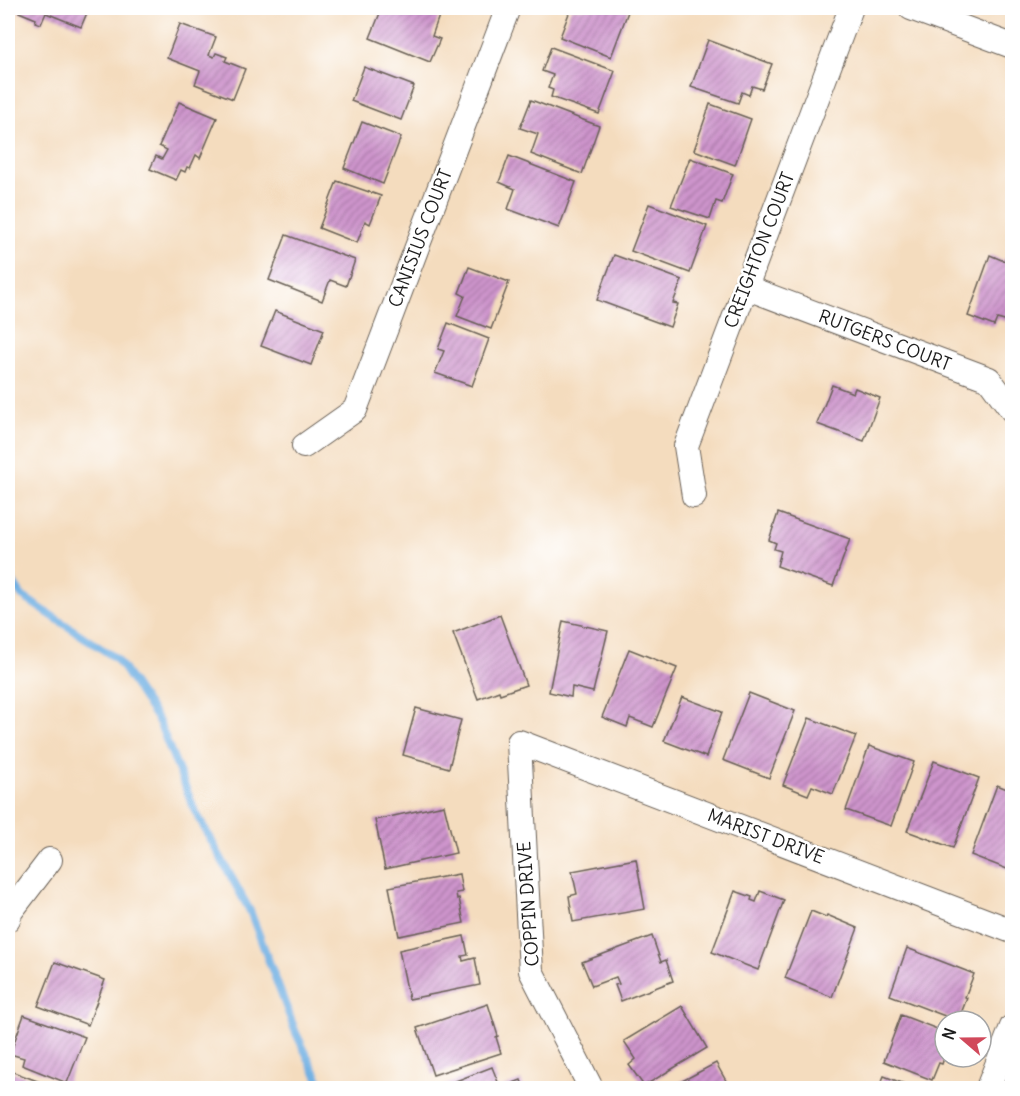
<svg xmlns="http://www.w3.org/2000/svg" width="1020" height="1096" viewBox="0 0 1020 1096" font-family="Delius,sans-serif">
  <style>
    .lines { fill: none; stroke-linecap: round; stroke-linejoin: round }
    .stream { stroke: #6eafe2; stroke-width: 8 }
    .building { fill: url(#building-hatch) }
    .minor-casing { stroke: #685f55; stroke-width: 26 }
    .minor { stroke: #fff; stroke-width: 24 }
    .labels { text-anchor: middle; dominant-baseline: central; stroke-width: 5; stroke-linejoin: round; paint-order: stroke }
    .street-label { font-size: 18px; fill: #1c1c1c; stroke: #fff }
  </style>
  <defs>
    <pattern id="building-hatch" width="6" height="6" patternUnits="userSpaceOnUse" patternTransform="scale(1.5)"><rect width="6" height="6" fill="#ce94cc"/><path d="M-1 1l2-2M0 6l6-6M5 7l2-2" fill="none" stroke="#a678a5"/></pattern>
  </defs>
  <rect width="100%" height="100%" fill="#fff"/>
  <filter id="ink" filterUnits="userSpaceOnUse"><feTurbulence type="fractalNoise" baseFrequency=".0167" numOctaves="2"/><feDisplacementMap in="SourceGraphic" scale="12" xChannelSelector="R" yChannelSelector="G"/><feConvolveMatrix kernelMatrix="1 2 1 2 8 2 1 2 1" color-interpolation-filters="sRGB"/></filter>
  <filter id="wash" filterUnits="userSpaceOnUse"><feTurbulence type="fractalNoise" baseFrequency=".008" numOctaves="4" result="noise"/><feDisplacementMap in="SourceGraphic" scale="24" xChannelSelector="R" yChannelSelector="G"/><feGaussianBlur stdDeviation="1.35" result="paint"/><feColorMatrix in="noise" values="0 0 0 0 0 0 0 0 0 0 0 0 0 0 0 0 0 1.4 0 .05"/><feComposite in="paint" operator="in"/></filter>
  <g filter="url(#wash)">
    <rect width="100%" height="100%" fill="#f4dcbe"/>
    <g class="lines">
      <!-- stream -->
      <polyline class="stream" points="8,575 22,596 117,659 159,722 195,811 250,911 296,1033 323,1088"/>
    </g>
    <g id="blocks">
      <!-- building -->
      <g class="building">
        <polygon points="21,8 89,8 81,27 46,13 41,24 35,22 36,19 19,12"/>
        <polygon points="382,8 434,8 441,10 432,36 440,39 430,62 370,38"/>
        <polygon points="571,8 624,8 629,9 611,57 560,37"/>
        <polygon points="180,24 216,37 209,55 214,57 216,53 227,57 225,61 245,69 233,99 195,84 200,71 167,58"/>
        <polygon points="708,40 772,64 762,89 752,86 749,95 742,92 738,103 691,87"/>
        <polygon points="551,47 615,71 599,114 551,97 553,90 548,88 553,75 542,71"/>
        <polygon points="364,67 414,86 401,120 351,101"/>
        <polygon points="531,100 599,126 582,174 531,154 538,134 520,128"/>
        <polygon points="179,102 217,118 200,158 196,155 190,168 187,167 185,172 181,170 176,180 150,169 156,156 162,159 167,150 159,146"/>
        <polygon points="710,104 751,119 735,165 694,150"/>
        <polygon points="362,122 401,137 383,184 344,168"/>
        <polygon points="509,156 576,182 559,228 508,209 515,189 499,182"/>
        <polygon points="690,158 733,174 722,203 716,201 710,219 671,206"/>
        <polygon points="337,181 381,196 370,224 365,221 357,243 319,228"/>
        <polygon points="649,204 707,226 690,273 631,251"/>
        <polygon points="286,235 355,260 346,286 330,280 322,301 269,280"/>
        <polygon points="1007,254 1012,256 1012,323 997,319 994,326 968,316 990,255 1004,261"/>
        <polygon points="614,255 682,280 673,303 678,304 670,327 597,300"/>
        <polygon points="469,267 509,282 491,329 457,316 465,296 459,293"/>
        <polygon points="275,311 324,330 311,365 261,346"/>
        <polygon points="448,323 489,339 472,386 435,373 444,351 438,349"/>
        <polygon points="832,385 853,393 855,388 880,398 864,441 817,424"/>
        <polygon points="778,513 850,539 833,586 777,566 781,551 774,549 776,543 769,540"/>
        <polygon points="500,615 526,685 500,694 499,691 478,699 453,633"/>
        <polygon points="563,621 608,631 593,692 572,687 571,697 549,692"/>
        <polygon points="629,649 677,668 653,727 630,718 627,727 602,717"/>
        <polygon points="749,693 795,711 769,778 723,760"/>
        <polygon points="682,697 722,712 706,757 664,741"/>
        <polygon points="416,708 461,720 449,768 403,755"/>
        <polygon points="809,718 856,736 833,794 812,786 808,795 783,785"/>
        <polygon points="869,746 914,762 891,826 846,810"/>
        <polygon points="934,761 979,778 953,848 907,831"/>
        <polygon points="997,785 1012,791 1012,871 971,855"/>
        <polygon points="444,805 456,853 385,869 375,820"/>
        <polygon points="636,859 645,909 573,922 569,896 577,894 572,871"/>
        <polygon points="459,874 462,892 456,893 457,899 459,898 464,923 399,936 389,887"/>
        <polygon points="735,891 752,897 751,900 756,902 760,891 784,900 758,970 712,952"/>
        <polygon points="811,911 826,917 827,915 858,928 832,997 785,978"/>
        <polygon points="464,936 468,955 462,956 463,961 475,958 480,985 409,999 399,950"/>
        <polygon points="652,936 661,962 666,960 673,981 621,1001 615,985 619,984 616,977 592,986 582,962"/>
        <polygon points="907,948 974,974 965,997 967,998 958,1021 890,995"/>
        <polygon points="55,962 105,980 88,1025 38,1006"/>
        <polygon points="488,1004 498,1036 496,1037 501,1053 433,1075 417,1028"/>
        <polygon points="682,1006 707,1048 644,1086 629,1065 636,1059 624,1041"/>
        <polygon points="24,1015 85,1037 67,1083 22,1065 24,1058 10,1054"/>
        <polygon points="901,1015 945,1032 945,1055 942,1064 939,1063 932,1080 884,1061"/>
        <polygon points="716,1063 730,1088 669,1088"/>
        <polygon points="492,1067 498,1082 495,1083 497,1088 444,1088 443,1086"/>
        <polygon points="8,1070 56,1088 8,1088"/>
        <polygon points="884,1076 915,1088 879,1088"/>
        <polygon points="521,1080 524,1088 500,1088"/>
      </g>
    </g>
  </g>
  <g filter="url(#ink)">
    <use href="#blocks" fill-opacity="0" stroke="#685f55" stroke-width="1.5"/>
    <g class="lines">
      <defs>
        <g id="minor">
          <polyline points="911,8 1012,46"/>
          <polyline points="745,287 989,379 1012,410"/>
          <polyline points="304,446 355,410 508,8"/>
          <polyline points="694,496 686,446 851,8"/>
          <polyline points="8,919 11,911 50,860"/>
          <polyline points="591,1088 531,971 519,742 1012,931"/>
          <polyline points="988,1088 1012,1027"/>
        </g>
      </defs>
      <!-- minor casing -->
      <use href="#minor" class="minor-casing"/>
      <!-- minor -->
      <use href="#minor" class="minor"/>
    </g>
  </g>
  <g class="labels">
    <!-- street labels -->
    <g class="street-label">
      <text transform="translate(420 238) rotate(-69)">CANISIUS COURT</text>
      <text transform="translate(759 250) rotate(-69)">CREIGHTON COURT</text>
      <text transform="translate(885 340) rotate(21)">RUTGERS COURT</text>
      <text transform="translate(766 836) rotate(21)">MARIST DRIVE</text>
      <text transform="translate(528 904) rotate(-94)">COPPIN DRIVE</text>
    </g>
  </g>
  <!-- margin -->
  <rect width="1020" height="1096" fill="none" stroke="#fff" stroke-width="30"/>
  <!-- north arrow -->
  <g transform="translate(963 1039) rotate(290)"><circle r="28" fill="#ffffff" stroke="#a4a4a4" stroke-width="1.5"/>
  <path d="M0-4.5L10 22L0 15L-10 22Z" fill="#d1495b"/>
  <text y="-9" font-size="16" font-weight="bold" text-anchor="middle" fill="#1c1c1c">N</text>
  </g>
</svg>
